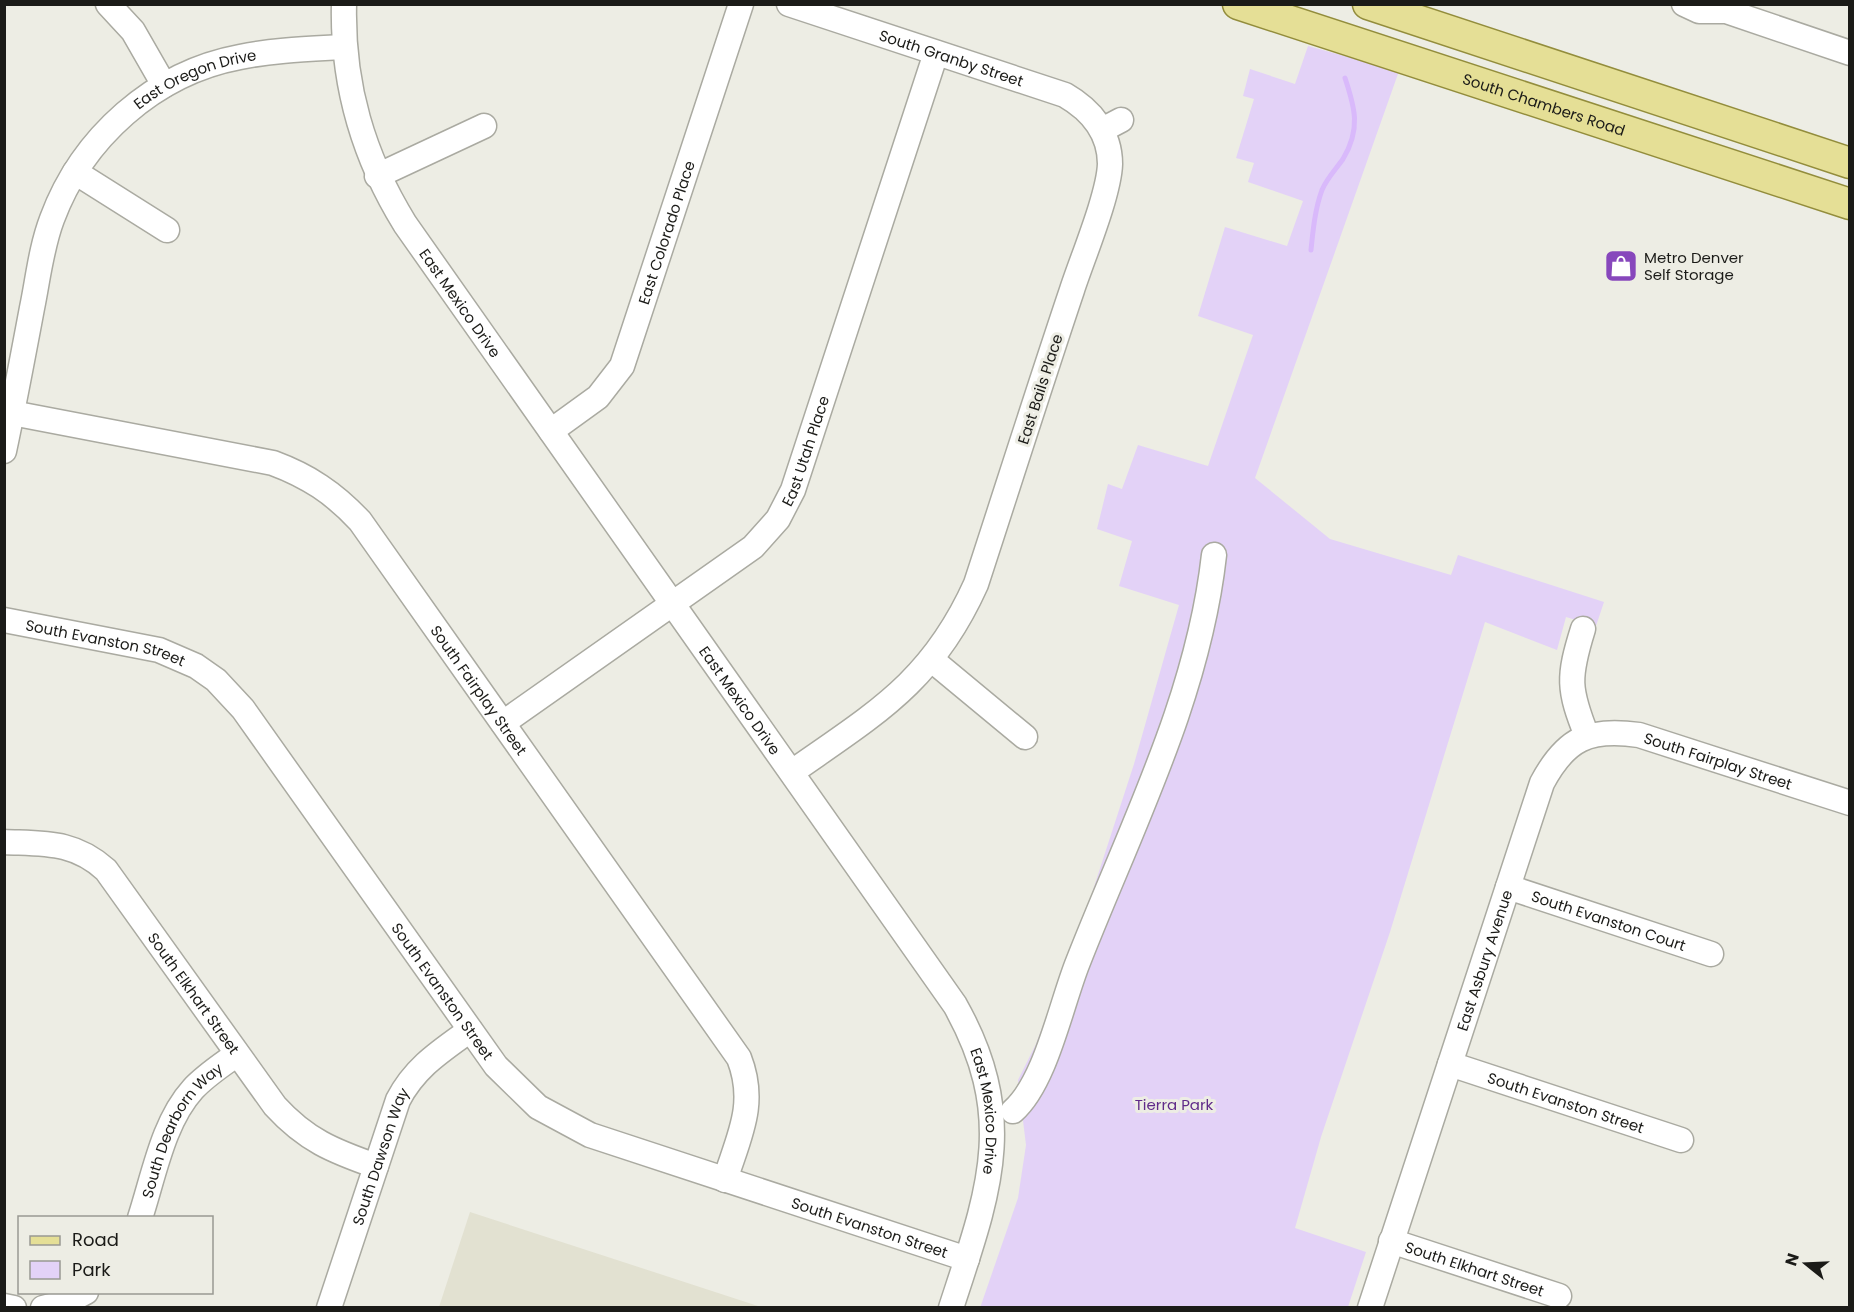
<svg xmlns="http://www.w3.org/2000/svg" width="1854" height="1312" viewBox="0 0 1854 1312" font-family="Poppins,sans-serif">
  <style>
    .built { fill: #e2e1d1 }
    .green { fill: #e3d2f7 }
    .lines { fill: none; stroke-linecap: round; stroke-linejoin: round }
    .stream { stroke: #d9b9fb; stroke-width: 5 }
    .minor-casing { stroke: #aaaaa1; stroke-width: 27 }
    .major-casing { stroke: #938d3c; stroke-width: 33 }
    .minor { stroke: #fff; stroke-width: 24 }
    .major { stroke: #e5df96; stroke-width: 30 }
    .labels { text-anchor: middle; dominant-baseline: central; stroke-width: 6; stroke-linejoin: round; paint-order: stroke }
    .street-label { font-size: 15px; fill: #1b1b18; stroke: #edede4 }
    .poi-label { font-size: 15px; fill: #1b1b18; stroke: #edede4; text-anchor: start }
    .park-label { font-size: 15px; fill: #602b89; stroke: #edede4 }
  </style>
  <rect width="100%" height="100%" fill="#edede4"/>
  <!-- built -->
  <polygon class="built" points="470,1212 761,1307 439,1307"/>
  <!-- green -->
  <polygon class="green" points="1308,46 1399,71 1255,478 1330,539 1451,575 1458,555 1604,602 1596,626 1566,617 1557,650 1485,622 1390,932 1321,1137 1295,1228 1366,1252 1348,1307 980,1308 1018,1198 1026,1145 1018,1080 1036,1044 1092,893 1134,764 1179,605 1119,586 1132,541 1097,529 1108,484 1122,489 1138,445 1208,466 1253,335 1198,316 1225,227 1287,246 1303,201 1248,182 1254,163 1236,158 1254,99 1243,96 1250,69 1295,84"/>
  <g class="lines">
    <!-- stream -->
    <path class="stream" d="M1311,250C1313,230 1315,209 1322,190C1327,178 1336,169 1343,159C1361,129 1355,108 1345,78"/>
    <defs>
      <g id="minor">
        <polyline points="108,4 133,31 164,85"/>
        <path id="s1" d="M344,4C342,85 363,156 405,224L955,1005C1019,1119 988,1194 951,1308"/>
        <path id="s2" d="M789,4L1065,95C1091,110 1110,133 1110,164C1109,195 1082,259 1072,290C1039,388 1008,486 976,584C932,682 876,713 792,772"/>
        <polyline points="1684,4 1699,11 1726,11 1850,53"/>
        <polyline points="1102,130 1121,120"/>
        <polyline points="75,172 167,230"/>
        <polyline points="377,176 484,126"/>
        <path id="s3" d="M12,413L273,463C308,476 334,493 360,521L739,1058C757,1104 739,1136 725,1180"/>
        <path id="s4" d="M551,431L598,397L622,366L741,4"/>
        <path id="s5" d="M4,451C14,404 23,356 32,308C38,279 41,248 52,219C82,138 154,73 240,57C274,50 309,49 344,47"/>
        <path id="s6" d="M4,620L159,650L196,666L216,680L243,709L496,1066L538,1107L590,1135L967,1259"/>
        <path d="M1583,629C1568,677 1568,689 1587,736"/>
        <polyline points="932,660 1025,737"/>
        <path id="s7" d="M503,723L753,547L778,519L793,490L936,53"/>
        <path id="s8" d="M4,842C45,844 74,841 106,870L275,1106C306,1140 333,1151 376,1166"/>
        <path id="s9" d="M1508,887L1711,954"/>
        <path id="s10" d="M1450,1064L1681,1140"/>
        <path d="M1013,1111C1046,1082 1061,1004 1078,962C1130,829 1198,699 1214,555"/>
        <path id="s11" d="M140,1218C154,1175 163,1122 193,1089C206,1075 222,1065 237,1054"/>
        <path id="s12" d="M1391,1241L1559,1296"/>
        <polyline points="4,1306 14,1308"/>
        <polyline points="43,1308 67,1302 86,1292"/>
        <path id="s13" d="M329,1308L398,1100C415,1067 441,1051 470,1030"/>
        <path id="s14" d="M1370,1308L1542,783C1566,738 1589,728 1639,735L1850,803"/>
      </g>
      <g id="major">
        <path id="s15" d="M1238,4L1850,204"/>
        <polyline points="1368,4 1850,163"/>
      </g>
    </defs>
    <!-- minor casing -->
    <use href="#minor" class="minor-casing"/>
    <!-- major casing -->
    <use href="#major" class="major-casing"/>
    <!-- minor -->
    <use href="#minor" class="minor"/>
    <!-- major -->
    <use href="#major" class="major"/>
  </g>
  <!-- icons -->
  <defs>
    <symbol id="shop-square" viewBox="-11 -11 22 22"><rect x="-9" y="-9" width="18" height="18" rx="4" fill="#8747bc" stroke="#edede4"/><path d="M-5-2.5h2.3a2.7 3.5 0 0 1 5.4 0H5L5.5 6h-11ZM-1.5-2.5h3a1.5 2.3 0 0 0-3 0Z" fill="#fff"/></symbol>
  </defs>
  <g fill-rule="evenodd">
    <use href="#shop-square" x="1602" y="247" width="38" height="38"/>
  </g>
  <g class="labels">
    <!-- street labels -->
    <g class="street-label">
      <text stroke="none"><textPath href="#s2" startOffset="171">South Granby Street</textPath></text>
      <text stroke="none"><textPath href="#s5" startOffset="446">East Oregon Drive</textPath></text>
      <text stroke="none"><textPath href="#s15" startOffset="322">South Chambers Road</textPath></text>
      <text stroke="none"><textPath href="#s4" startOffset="238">East Colorado Place</textPath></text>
      <text stroke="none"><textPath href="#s1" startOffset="328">East Mexico Drive</textPath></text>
      <text transform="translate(1040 389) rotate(-72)">East Bails Place</text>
      <text stroke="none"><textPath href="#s7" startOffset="417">East Utah Place</textPath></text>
      <text stroke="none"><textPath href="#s6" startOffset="104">South Evanston Street</textPath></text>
      <text stroke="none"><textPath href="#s3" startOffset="578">South Fairplay Street</textPath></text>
      <text stroke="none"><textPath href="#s1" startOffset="814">East Mexico Drive</textPath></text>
      <text stroke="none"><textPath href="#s14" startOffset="754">South Fairplay Street</textPath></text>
      <text stroke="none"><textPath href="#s9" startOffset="106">South Evanston Court</textPath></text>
      <text stroke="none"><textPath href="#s14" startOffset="366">East Asbury Avenue</textPath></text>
      <text stroke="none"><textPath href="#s6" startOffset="608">South Evanston Street</textPath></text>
      <text stroke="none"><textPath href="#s8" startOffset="260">South Elkhart Street</textPath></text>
      <text stroke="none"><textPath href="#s10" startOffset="122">South Evanston Street</textPath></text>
      <text stroke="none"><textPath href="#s1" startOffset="1299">East Mexico Drive</textPath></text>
      <text stroke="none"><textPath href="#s11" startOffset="99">South Dearborn Way</textPath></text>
      <text stroke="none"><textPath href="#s13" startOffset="160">South Dawson Way</textPath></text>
      <text stroke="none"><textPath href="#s6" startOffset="1112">South Evanston Street</textPath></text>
      <text stroke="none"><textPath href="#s12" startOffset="88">South Elkhart Street</textPath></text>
    </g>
    <!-- poi labels -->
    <g class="poi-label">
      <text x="1644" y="257">Metro Denver<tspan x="1644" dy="17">Self Storage</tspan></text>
    </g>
    <!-- park labels -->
    <g class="park-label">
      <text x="1174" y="1104">Tierra Park</text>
    </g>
  </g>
  <!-- border -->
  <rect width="1854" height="1312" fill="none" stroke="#1b1b18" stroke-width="12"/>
  <!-- legend -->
  <rect x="18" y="1216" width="195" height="78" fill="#edede4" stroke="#999992" stroke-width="1.5"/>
  <rect x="30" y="1236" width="30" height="9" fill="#e5df96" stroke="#999992" stroke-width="1.5"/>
  <text x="72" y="1246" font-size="18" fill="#1b1b18">Road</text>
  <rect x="30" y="1261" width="30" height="18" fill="#e3d2f7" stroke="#999992" stroke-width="1.5"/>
  <text x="72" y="1276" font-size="18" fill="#1b1b18">Park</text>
  <!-- north arrow -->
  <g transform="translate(1806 1264) rotate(288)" stroke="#edede4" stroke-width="4.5" paint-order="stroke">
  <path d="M0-4.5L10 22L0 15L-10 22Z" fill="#1b1b18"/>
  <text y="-9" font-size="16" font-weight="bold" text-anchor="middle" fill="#1b1b18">N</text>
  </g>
</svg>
